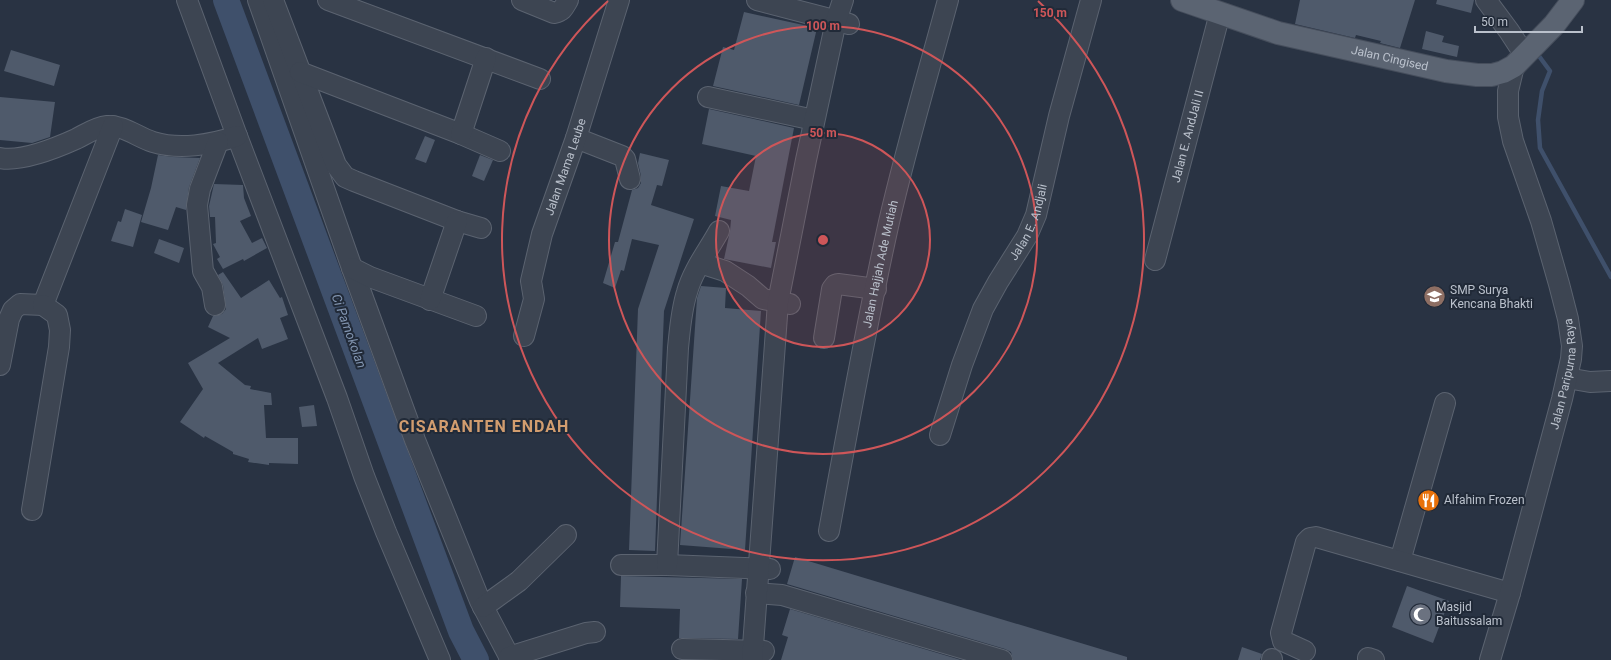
<svg xmlns="http://www.w3.org/2000/svg" width="1611" height="660" viewBox="0 0 1611 660" font-family="Roboto,sans-serif">
  <style>
    .lines { fill: none; stroke-linecap: round; stroke-linejoin: round }
    .stream { stroke: #3f506b; stroke-width: 4.5 }
    .river { stroke: #3f506b; stroke-width: 26 }
    .building { fill: #4f5a6b }
    .minor-casing { stroke: #5b6370; stroke-width: 22 }
    .major-casing { stroke: #464e5c; stroke-width: 24 }
    .minor { stroke: #3d4552; stroke-width: 20 }
    .major { stroke: #5b6472; stroke-width: 22 }
    .ring { fill: none; stroke: #ce5659; stroke-width: 2 }
    .labels { text-anchor: middle; dominant-baseline: central; stroke-width: 4; stroke-linejoin: round; paint-order: stroke }
    .street-label { font-size: 12px; fill: #bac1cc; stroke: #212a38 }
    .poi-label { font-size: 12px; fill: #bac1cc; stroke: #212a38; text-anchor: start }
    .water-label { font-size: 13px; font-style: italic; fill: #8396b2; stroke: #212a38 }
    .district-label { font-size: 16px; font-weight: bold; letter-spacing: 1px; fill: #d29d6f; stroke: #212a38 }
    .centre { fill: #ce5659; stroke: #212a38; stroke-width: 2 }
    .ring-label { font-size: 12px; text-anchor: middle; font-weight: bold; fill: #ce5659; stroke: #212a38; stroke-width: 4; stroke-linejoin: round; paint-order: stroke }
  </style>
  <rect width="100%" height="100%" fill="#293343"/>
  <g class="lines">
    <!-- stream -->
    <polyline class="stream" points="1536,52 1550,71 1542,91 1538,120 1540,148 1611,277"/>
    <!-- river -->
    <polyline class="river" points="226,0 461,631 476,660"/>
  </g>
  <!-- building -->
  <g class="building">
    <polygon points="1300,0 1415,0 1400,48 1380,43 1381,41 1356,35 1355,38 1295,24"/>
    <polygon points="1437,0 1474,0 1471,13 1436,4"/>
    <polygon points="744,12 817,28 799,105 713,86 723,47 734,50"/>
    <polygon points="1426,31 1444,36 1442,42 1459,46 1457,57 1422,49"/>
    <polygon points="11,50 60,65 54,86 4,71"/>
    <polygon points="0,97 55,102 50,137 32,143 0,140"/>
    <polygon points="709,109 794,128 772,242 776,242 771,268 724,259 730,231 731,220 715,216 721,186 749,191 756,156 702,144"/>
    <polygon points="425,136 435,140 426,163 415,159"/>
    <polygon points="640,153 669,160 662,186 657,185 651,205 694,219 664,311 655,551 629,550 638,309 659,245 632,239 624,271 621,270 615,288 603,283 615,242 618,242 632,190 638,188 641,183 641,176 638,163"/>
    <polygon points="158,155 173,157 200,158 189,187 186,210 176,207 168,230 141,222 151,188"/>
    <polygon points="480,155 493,160 484,181 472,176"/>
    <polygon points="214,184 243,185 244,198 251,216 240,221 252,243 262,238 267,248 244,261 243,259 223,269 217,259 220,257 213,244 216,243 215,217 210,217 209,206"/>
    <polygon points="125,209 142,215 133,247 111,241 118,221 121,222"/>
    <polygon points="159,239 184,248 179,263 154,253"/>
    <polygon points="223,272 241,298 269,280 280,298 282,297 288,315 280,318 288,339 262,349 258,338 218,363 245,385 251,386 250,389 271,393 272,405 264,405 266,438 298,438 298,464 269,463 269,465 248,462 249,459 233,454 233,452 205,436 204,438 180,422 203,389 188,363 230,338 208,327 213,316 222,314 226,309 223,285 218,275"/>
    <polygon points="701,286 726,288 725,308 761,311 745,550 680,545 697,298"/>
    <polygon points="314,405 317,426 302,427 299,407"/>
    <polygon points="795,557 1127,657 1127,660 1013,660 1011,652 1005,649 787,584"/>
    <polygon points="621,576 742,579 738,639 679,638 680,609 620,607"/>
    <polygon points="1407,586 1449,601 1433,643 1392,627"/>
    <polygon points="790,609 961,660 781,660 788,637 782,635"/>
    <polygon points="1242,647 1262,654 1260,660 1238,660"/>
  </g>
  <g class="lines">
    <defs>
      <g id="minor">
        <polyline points="187,0 237,136 337,398 364,476 386,532 440,660"/>
        <polyline points="258,0 352,268 415,440 480,601 511,660"/>
        <polyline points="273,0 336,165 345,177 354,181 457,221 481,228"/>
        <polyline points="328,0 540,79"/>
        <path d="M522,0L554,13C563,11 564,7 568,0"/>
        <polyline points="757,0 849,24"/>
        <polyline points="1486,0 1509,31 1524,54"/>
        <polyline points="300,72 461,134 500,151"/>
        <polyline points="708,97 814,120"/>
        <polyline points="461,134 486,58"/>
        <polyline points="576,138 622,156 625,159 630,179"/>
        <path d="M0,158C22,162 56,148 76,139C86,134 96,127 107,126C124,125 137,137 153,142C179,150 211,145 237,136"/>
        <path id="s1" d="M1155,260L1220,13"/>
        <polyline points="700,263 725,271 748,286 763,299 790,304"/>
        <polyline points="352,268 370,277 476,316"/>
        <polyline points="430,300 457,221"/>
        <polyline points="215,305 212,287 203,271 197,205 200,189 218,142"/>
        <path id="s2" d="M524,336L534,299L531,281L542,234L576,138L619,0"/>
        <polyline points="824,338 832,289 835,285 838,284 876,289"/>
        <polyline points="0,365 9,319 13,310 20,304 43,305 113,126"/>
        <polyline points="1567,378 1590,382 1611,381"/>
        <path id="s3" d="M940,435L962,365L983,309L998,282L1027,236L1036,215L1059,116L1091,0"/>
        <polyline points="32,510 59,347 60,330 57,315 43,305"/>
        <path id="s4" d="M829,531C848,428 866,325 889,222C906,148 928,74 948,0"/>
        <polyline points="1400,561 1445,403"/>
        <polyline points="621,565 667,565 770,569"/>
        <path d="M667,565L678,348C680,329 681,311 687,292C693,270 708,251 719,231"/>
        <polyline points="756,593 782,595 1002,660"/>
        <polyline points="483,607 519,581 566,535"/>
        <polyline points="682,649 764,651"/>
        <polyline points="1305,651 1283,641 1281,633 1306,542 1310,538 1316,537 1510,593"/>
        <polyline points="509,657 586,633 595,632"/>
        <polyline points="1368,658 1374,660"/>
        <polyline points="752,660 778,302 806,160 836,21 843,0"/>
        <polyline points="1272,660 1272,659"/>
        <path id="s5" d="M1490,660L1510,593L1562,399L1571,359L1572,346L1568,319L1559,284L1541,221L1513,141L1508,117V91L1514,66"/>
      </g>
      <g id="major">
        <path id="s6" d="M1182,0L1278,33L1446,71L1477,75H1492L1503,72L1514,66L1554,25L1573,0"/>
      </g>
    </defs>
    <!-- minor casing -->
    <use href="#minor" class="minor-casing"/>
    <!-- major casing -->
    <use href="#major" class="major-casing"/>
    <!-- minor -->
    <use href="#minor" class="minor"/>
    <!-- major -->
    <use href="#major" class="major"/>
  </g>
  <!-- distance rings -->
  <circle cx="823" cy="240" r="107" fill="#ce5659" fill-opacity=".12"/>
  <g class="ring">
    <circle cx="823" cy="240" r="107"/>
    <circle cx="823" cy="240" r="214"/>
    <path d="M1038 1A321 321 0 1 1 608 1"/>
  </g>
  <!-- icons -->
  <defs>
    <symbol id="school-disc" viewBox="-11 -11 22 22"><circle r="9.5" fill="#8d6e63" stroke="#212a38"/><path d="M0-5L7-2L0 1L-7-2ZM-4 1L0 2.5L4 1V4Q0 6-4 4Z" fill="#fff"/></symbol>
    <symbol id="restaurant-disc" viewBox="-11 -11 22 22"><circle r="9.5" fill="#e8710a" stroke="#212a38"/><path d="M-5-6h1v4h1v-4h1v4h1v-4h1v5L-1.5 .5V6h-2V.5L-5-1ZM5-6V6H3V1.5H1.5Q1.5-4 5-6Z" fill="#fff"/></symbol>
    <symbol id="mosque-disc" viewBox="-11 -11 22 22"><circle r="9.5" fill="#6b7280" stroke="#212a38"/><path d="M3.5-4.9A6 6 0 1 0 3.5 4.9A5 5 0 1 1 3.5-4.9Z" fill="#fff"/></symbol>
  </defs>
  <g fill-rule="evenodd">
    <use href="#school-disc" x="1422" y="284" width="25" height="25"/>
    <use href="#restaurant-disc" x="1416" y="488" width="25" height="25"/>
    <use href="#mosque-disc" x="1408" y="602" width="25" height="25"/>
  </g>
  <g class="labels">
    <!-- street labels -->
    <g class="street-label">
      <text stroke="none"><textPath href="#s6" startOffset="216">Jalan Cingised</textPath></text>
      <text stroke="none"><textPath href="#s1" startOffset="128">Jalan E. AndJali II</textPath></text>
      <text stroke="none"><textPath href="#s2" startOffset="176">Jalan Mama Leube</textPath></text>
      <text stroke="none"><textPath href="#s3" startOffset="232">Jalan E. Andjali</textPath></text>
      <text stroke="none"><textPath href="#s4" startOffset="272">Jalan Hajjah Ade Mutiah</textPath></text>
      <text stroke="none"><textPath href="#s5" startOffset="296">Jalan Paripurna Raya</textPath></text>
    </g>
    <!-- poi labels -->
    <g class="poi-label">
      <text x="1450" y="290">SMP Surya<tspan x="1450" dy="14">Kencana Bhakti</tspan></text>
      <text x="1444" y="500">Alfahim Frozen</text>
      <text x="1436" y="607">Masjid<tspan x="1436" dy="14">Baitussalam</tspan></text>
    </g>
    <!-- water labels -->
    <g class="water-label">
      <text transform="translate(349 331) rotate(70)">Ci Pamokolan</text>
    </g>
    <!-- district labels -->
    <g class="district-label">
      <text x="484" y="426">CISARANTEN ENDAH</text>
    </g>
  </g>
  <circle cx="823" cy="240" r="6" class="centre"/>
  <g class="ring-label">
    <text x="1050" y="17">150 m</text>
    <text x="823" y="30">100 m</text>
    <text x="823" y="137">50 m</text>
  </g>
  <!-- scale -->
  <path d="M1475 26v6h107v-6" fill="none" stroke="#bac1cc" stroke-width="2"/>
  <text x="1481" y="26" font-size="12" fill="#bac1cc" stroke="#212a38" stroke-width="3" paint-order="stroke">50 m</text>
</svg>
